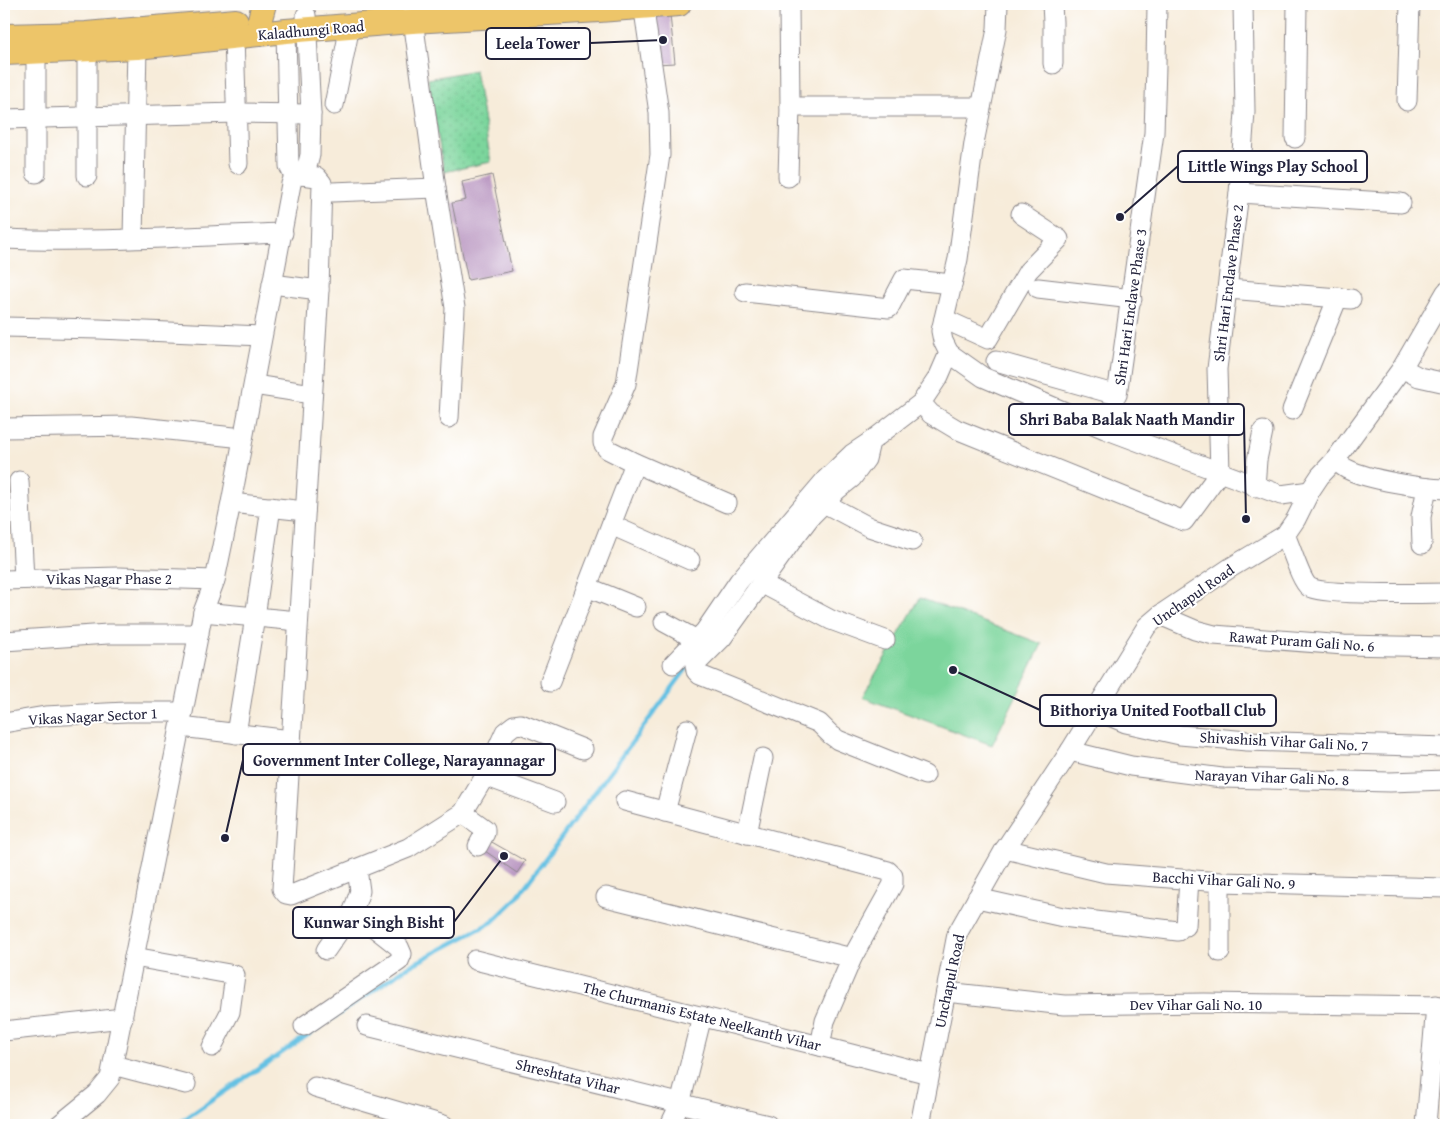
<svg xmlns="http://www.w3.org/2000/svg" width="1450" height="1129" viewBox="0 0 1450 1129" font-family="'Gentium Book Plus',serif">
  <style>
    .green { fill: url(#green-dots); stroke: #4e7c6c }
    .pitch { fill: #7bd59c; stroke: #4e7c6c }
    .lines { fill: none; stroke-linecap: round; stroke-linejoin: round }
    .stream { stroke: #65c1e3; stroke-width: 4.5 }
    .building { fill: #bb9ac3 }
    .minor-casing { stroke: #8c878a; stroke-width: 21 }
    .major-casing { stroke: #8c878a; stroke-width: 26 }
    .minor { stroke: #fff; stroke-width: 19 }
    .major { stroke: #edc569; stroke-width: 24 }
    .labels { text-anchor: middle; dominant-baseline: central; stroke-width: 4; stroke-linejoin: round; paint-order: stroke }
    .street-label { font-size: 15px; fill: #22223b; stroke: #fff }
    .leader { fill: none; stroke: #22223b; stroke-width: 2 }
    .callout-dot { fill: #22223b; stroke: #fff; stroke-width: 2 }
    .callout { fill: #fff; stroke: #22223b; stroke-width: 2 }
    .callout-label { font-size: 16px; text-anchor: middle; font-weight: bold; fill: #22223b }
  </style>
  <defs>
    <pattern id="green-dots" width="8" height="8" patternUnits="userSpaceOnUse" patternTransform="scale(1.25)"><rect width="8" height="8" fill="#7bd59c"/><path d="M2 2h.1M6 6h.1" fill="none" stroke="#6ab787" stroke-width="1.8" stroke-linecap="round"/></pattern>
  </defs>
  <rect width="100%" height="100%" fill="#fff"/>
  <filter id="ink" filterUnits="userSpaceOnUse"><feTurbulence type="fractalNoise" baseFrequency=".02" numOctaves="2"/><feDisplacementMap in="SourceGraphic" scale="10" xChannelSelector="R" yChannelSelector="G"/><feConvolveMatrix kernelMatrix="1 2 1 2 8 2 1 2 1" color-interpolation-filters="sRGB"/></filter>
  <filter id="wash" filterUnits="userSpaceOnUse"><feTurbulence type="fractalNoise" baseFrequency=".0096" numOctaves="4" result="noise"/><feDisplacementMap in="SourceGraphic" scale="20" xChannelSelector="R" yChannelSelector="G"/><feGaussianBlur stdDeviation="1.12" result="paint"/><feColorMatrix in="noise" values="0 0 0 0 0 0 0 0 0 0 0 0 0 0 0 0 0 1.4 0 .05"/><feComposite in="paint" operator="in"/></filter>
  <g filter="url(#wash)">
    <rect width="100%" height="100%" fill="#f7ecda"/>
    <!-- green -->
    <polygon class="green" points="475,70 491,162 444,172 428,79"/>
    <!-- pitch -->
    <polygon class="pitch" points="920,598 1042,644 992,745 862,697"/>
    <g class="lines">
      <!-- stream -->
      <polyline class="stream" points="176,1125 406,968 492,922 515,900 690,664"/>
    </g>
    <g id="blocks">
      <!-- building -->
      <g class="building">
        <polygon points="670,15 675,63 656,64 652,16"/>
        <polygon points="492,175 512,271 468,280 452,203 466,200 462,182"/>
        <polygon points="490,841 525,861 517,873 485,851"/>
      </g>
    </g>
  </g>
  <g filter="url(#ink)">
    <use href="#blocks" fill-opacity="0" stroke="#8c878a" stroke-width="1"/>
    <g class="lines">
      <defs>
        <g id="minor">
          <polyline points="643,4 659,113 660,155 626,384 603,437 603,443 607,449 635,463 727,503"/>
          <polyline points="1052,4 1053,22 1053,64"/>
          <polyline points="411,5 436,188 455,308 449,418"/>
          <polyline points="286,31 289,166 294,176"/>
          <polyline points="234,36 238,164"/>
          <polyline points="1407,101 1410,4"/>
          <polyline points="334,105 350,26"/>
          <polyline points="790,107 981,107"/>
          <polyline points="4,119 237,113 311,114"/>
          <polyline points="1295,138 1297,4"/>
          <polyline points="36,173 36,52"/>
          <polyline points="302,175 317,177 322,183 319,290 282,889 286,894 291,895 408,848 463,813 485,776 505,732 514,725 521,724 583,749"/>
          <polyline points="87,176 87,50"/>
          <polyline points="788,177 790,107 789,4"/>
          <polyline points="332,192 436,188"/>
          <polyline points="1239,193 1401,203"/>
          <polyline points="133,238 137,47"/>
          <path d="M4,239C96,243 190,236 283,233"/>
          <polyline points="272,284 319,290"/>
          <polyline points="1038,288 1132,299"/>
          <polyline points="1228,289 1351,299"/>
          <polyline points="745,292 889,308 904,279 952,284"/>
          <polyline points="944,319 988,339 1028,271 1059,239 1021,214"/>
          <polyline points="4,327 99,329 262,336"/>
          <polyline points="949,353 983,377 1105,429 1281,495 1310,491"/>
          <polyline points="996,361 1117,395 1154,133 1156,66 1157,4"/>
          <polyline points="1402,368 1419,377 1446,383"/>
          <polyline points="254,385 312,394"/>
          <polyline points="921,403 931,414 956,429 1184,521 1220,472 1217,369 1239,193 1245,112 1243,4"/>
          <polyline points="1292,410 1338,297"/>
          <polyline points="4,428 131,426 243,438"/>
          <path d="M1335,460C1339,463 1343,467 1347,469C1369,480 1421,488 1446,489"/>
          <polyline points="19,481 24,579"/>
          <polyline points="1255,487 1257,460 1263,431"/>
          <polyline points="231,503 305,511"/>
          <polyline points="824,503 869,527 912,541"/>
          <polyline points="611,525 690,560"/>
          <path d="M1285,535C1291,546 1300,580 1309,587C1323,596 1424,593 1446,593"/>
          <polyline points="1422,544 1421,517 1427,488"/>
          <polyline points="4,580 118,577 215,580"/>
          <polyline points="761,583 831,620 885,640"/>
          <polyline points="587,587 636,607"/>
          <polyline points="203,612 298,621"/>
          <polyline points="1160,615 1195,630 1214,635 1344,645 1446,647"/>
          <polyline points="664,622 697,640"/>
          <polyline points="4,641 108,634 199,634"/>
          <polyline points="673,664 705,631 739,581 826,479 852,454 870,442"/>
          <polyline points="550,682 635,463"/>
          <polyline points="1096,710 1126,723 1180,735 1247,741 1446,747"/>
          <polyline points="4,723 45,716 126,712 182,712"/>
          <polyline points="181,727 291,740"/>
          <polyline points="236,734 255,617 271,507"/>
          <polyline points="1070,751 1131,766 1222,778 1390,782 1446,780"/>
          <polyline points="925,775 838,740 831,735 819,723 700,675 696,671 695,665 722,638 791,542 811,516 837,490 852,478 866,459 870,442 921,403 939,376 949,353 943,341 941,331 958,259 974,143 997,29 998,4"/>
          <polyline points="485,776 555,802"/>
          <polyline points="625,801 888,871 893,876 893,884 852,958 825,1021 820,1046"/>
          <polyline points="665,812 687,729"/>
          <polyline points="463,813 485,829 485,833 478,846"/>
          <polyline points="747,834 763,758"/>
          <polyline points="1005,849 1106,873 1220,882 1446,888"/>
          <polyline points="606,897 852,958"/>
          <polyline points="977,898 1063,917 1178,931"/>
          <polyline points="1186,926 1189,879"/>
          <polyline points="326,950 353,911 360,891 357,869"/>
          <polyline points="1220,952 1220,882"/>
          <polyline points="134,957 235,975 230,1012 212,1047"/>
          <polyline points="475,960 820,1046 929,1074"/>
          <polyline points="946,992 1064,1005 1204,1003 1446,1006"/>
          <polyline points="304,1026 399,961 402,954 399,947 353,911"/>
          <polyline points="367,1026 768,1125"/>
          <polyline points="4,1031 123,1018"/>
          <polyline points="113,1065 186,1084"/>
          <polyline points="315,1087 444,1125"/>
          <polyline points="59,1125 97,1094 110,1078 203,612 215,580 231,503 291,184 294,176 302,175 308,163 310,155 311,114 306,15"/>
          <polyline points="670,1125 680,1104 702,1016"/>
          <polyline points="920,1125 957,934 1005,849 1070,751 1147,626 1160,615 1230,568 1285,535 1296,519 1310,491 1320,476 1335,460 1402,368 1446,292"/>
          <polyline points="1426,1125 1436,1005"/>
        </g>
        <g id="major">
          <polyline points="259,34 260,19 264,4"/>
          <polyline points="4,36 86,34 236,21"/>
          <polyline points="4,53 137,47 286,31 412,21 599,10 679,4"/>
        </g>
      </defs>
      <!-- minor casing -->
      <use href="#minor" class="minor-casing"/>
      <!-- major casing -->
      <use href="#major" class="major-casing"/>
      <!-- minor -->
      <use href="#minor" class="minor"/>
      <!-- major -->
      <use href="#major" class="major"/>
    </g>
  </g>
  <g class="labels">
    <!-- street labels -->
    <g class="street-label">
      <text transform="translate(311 30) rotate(-5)">Kaladhungi Road</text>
      <text transform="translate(1228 283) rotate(-83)">Shri Hari Enclave Phase 2</text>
      <text transform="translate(1130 307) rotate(-82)">Shri Hari Enclave Phase 3</text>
      <text x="109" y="578">Vikas Nagar Phase 2</text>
      <text transform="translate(1193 595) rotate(-35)">Unchapul Road</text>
      <text transform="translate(1302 641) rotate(4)">Rawat Puram Gali No. 6</text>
      <text transform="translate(93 716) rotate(-3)">Vikas Nagar Sector 1</text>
      <text transform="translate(1284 741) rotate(3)">Shivashish Vihar Gali No. 7</text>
      <text transform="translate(1272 777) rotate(2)">Narayan Vihar Gali No. 8</text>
      <text transform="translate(1224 880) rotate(3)">Bacchi Vihar Gali No. 9</text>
      <text transform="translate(949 981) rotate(-78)">Unchapul Road</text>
      <text x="1196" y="1004">Dev Vihar Gali No. 10</text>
      <text transform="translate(702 1016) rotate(14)">The Churmanis Estate Neelkanth Vihar</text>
      <text transform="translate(568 1076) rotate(14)">Shreshtata Vihar</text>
    </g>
  </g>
  <!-- callouts -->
  <path class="leader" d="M663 40L590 43M1120 217L1178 166M1246 519L1244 420M953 670L1040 710M225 838L243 760M504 856L454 922"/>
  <g class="callout-dot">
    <circle cx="663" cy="40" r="5"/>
    <circle cx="1120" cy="217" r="5"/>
    <circle cx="1246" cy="519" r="5"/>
    <circle cx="953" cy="670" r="5"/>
    <circle cx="225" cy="838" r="5"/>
    <circle cx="504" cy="856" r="5"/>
  </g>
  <g class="callout">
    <rect x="486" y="28" width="104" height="31" rx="5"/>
    <rect x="1178" y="151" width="189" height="31" rx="5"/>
    <rect x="1009" y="404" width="235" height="31" rx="5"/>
    <rect x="1040" y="695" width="236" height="31" rx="5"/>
    <rect x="243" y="744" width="312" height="31" rx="5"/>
    <rect x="293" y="907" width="161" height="31" rx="5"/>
  </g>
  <g class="callout-label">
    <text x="538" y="49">Leela Tower</text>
    <text x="1273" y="172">Little Wings Play School</text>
    <text x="1127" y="425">Shri Baba Balak Naath Mandir</text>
    <text x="1158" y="716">Bithoriya United Football Club</text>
    <text x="399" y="766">Government Inter College, Narayannagar</text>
    <text x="374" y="928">Kunwar Singh Bisht</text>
  </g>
  <!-- margin -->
  <rect width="1450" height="1129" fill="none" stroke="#fff" stroke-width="20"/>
</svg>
